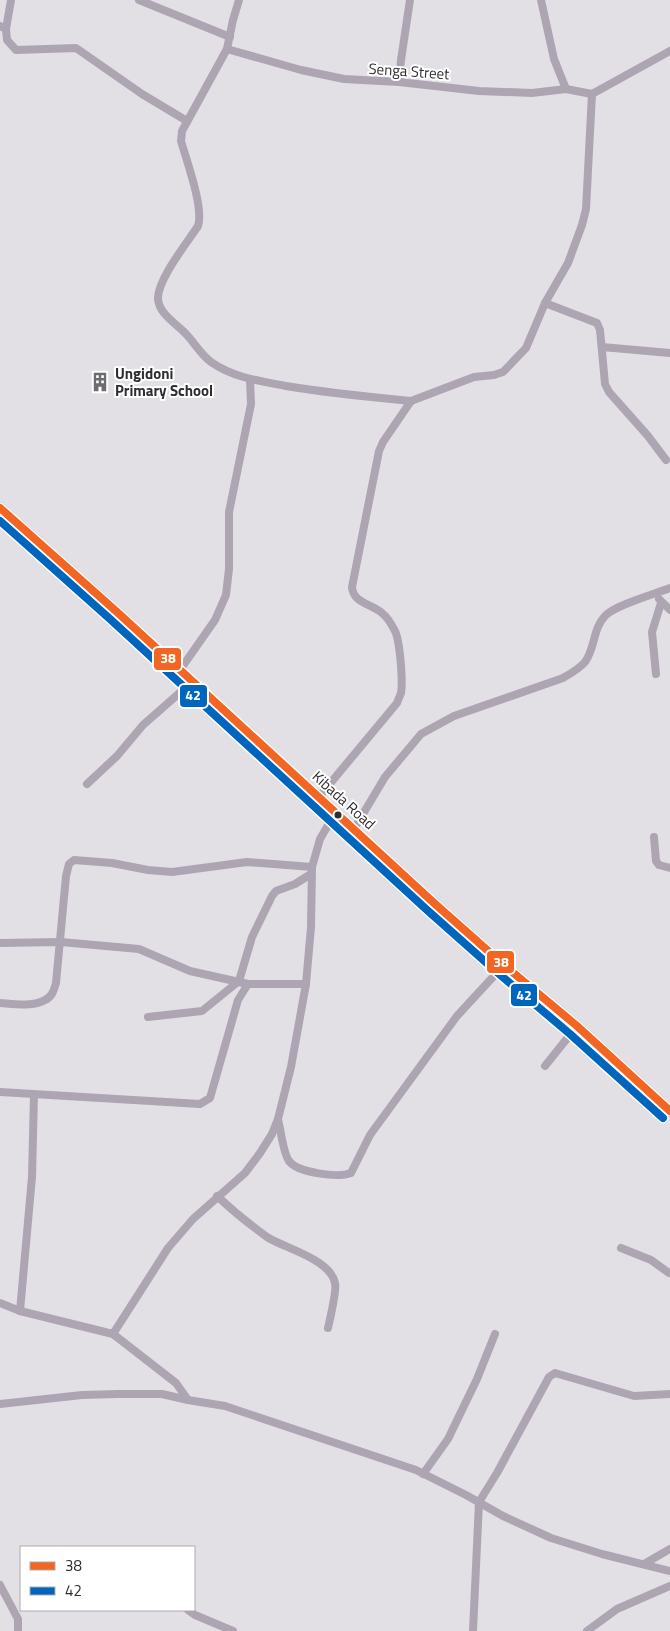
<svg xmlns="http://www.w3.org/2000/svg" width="670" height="1631" viewBox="0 0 670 1631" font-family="'Titillium Web',sans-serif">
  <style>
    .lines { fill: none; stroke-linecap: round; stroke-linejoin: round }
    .street { stroke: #aea5b3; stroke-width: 8 }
    .secondary { stroke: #ada4b2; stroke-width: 11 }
    .bus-1-casing { stroke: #fff; stroke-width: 11 }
    .bus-2-casing { stroke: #fff; stroke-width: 11 }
    .bus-1 { stroke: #f26522; stroke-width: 8 }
    .bus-2 { stroke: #0065bd; stroke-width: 8 }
    .bus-dot { fill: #2e2d2f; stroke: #fff; stroke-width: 2 }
    .labels { text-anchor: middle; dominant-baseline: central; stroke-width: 4; stroke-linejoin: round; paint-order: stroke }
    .street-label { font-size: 15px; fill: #2e2d2f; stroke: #fff }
    .poi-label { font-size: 15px; font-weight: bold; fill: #2e2d2f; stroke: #fff; text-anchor: start }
    .line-badge { stroke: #fff; stroke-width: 2 }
    .badge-label { font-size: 14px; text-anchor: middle; font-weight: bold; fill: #fff }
  </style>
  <rect width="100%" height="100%" fill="#e3e0e5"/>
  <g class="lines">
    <!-- street -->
    <g class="street">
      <polyline points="139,0 230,37"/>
      <path d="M239,0L233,20L227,49L182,131L181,141C187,162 204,208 198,226C187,243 157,280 158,299C159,313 174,322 183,331C193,340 200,354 211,362C234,378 260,381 286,386C327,393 369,397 411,401"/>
      <polyline points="541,0 554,59 566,89"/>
      <polyline points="0,26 6,29 7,40 16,50 76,48 142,94 187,121"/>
      <polyline points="6,29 11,0"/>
      <polyline points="227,49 301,70 344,79 399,82 479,91 532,93 566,89 592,94"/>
      <polyline points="399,82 401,60 410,0"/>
      <polyline points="592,94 670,51"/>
      <polyline points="545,303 597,323 600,330 605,384 609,392 648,436 666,460"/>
      <polyline points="602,347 670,353"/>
      <polyline points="659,599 670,610"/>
      <polyline points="180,670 215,620 226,595 229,569 229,512 251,404 250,380"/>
      <polyline points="656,674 652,632 661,603"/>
      <polyline points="87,784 117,756 143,725 192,682"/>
      <path d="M318,798L397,703C398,700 400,696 401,693C403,682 400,641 395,631C392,625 388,618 382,613C372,604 353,603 352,587L379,451L383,442L411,401L474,377L494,375L503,372L526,348L545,303L568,263L582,225L586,209L592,94"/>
      <path d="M354,829L385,777L421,734L454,716L563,678C570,674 579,669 585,662C595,649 593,628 605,616C615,605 655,594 670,588"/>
      <polyline points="654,837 656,861 659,865 670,868"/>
      <polyline points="0,943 61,942 139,949 190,971 248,984"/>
      <path d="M0,1003C14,1004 33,1007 45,1000C52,997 54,990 56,983L66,876L69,864L74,860L112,863L148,870L172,872L247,862L312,867"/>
      <polyline points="148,1017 202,1011 239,981 252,937 272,896 276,891 295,884 311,874"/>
      <polyline points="545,1066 577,1026"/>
      <polyline points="0,1092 200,1104 210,1098 238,1000 248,984 306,984"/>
      <path d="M278,1120C281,1130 283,1153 289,1161C298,1173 338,1178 351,1173L370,1135L457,1016L504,965"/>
      <path d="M217,1196C233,1211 249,1224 267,1237C286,1249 330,1259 335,1283C337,1290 330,1319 328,1328"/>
      <polyline points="621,1248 651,1260 669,1273"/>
      <polyline points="0,1303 20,1311 113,1334 168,1248 193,1219 245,1173 260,1153 272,1134 278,1119 291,1067 306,984 311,927 312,867 320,839 327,827 337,816"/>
      <polyline points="20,1311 32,1177 34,1095"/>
      <polyline points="113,1334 176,1383 188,1400 225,1406 416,1470 466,1495 503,1516 551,1538 602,1554 670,1571"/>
      <polyline points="0,1404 82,1395 118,1394 162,1394 188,1400"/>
      <polyline points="423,1474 448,1439 477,1379 495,1334"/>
      <polyline points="644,1564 670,1549"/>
      <polyline points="0,1585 18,1619 18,1631"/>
      <polyline points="188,1610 195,1615 233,1631"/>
      <polyline points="473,1631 479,1502 497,1473 549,1377 555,1373 634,1396 670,1394"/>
      <polyline points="587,1631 617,1609 670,1586"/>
    </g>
    <!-- secondary -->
    <polyline class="secondary" points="0,508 117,612 164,656 434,903 504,965 577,1026 670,1111"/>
    <defs>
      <polyline id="bus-1" points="0,508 117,612 434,903 504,965 577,1026 670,1111"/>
      <polyline id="bus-2" points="0,521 110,619 427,910 498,973 570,1034 663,1118"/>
    </defs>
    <!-- bus-1 casing -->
    <use href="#bus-1" class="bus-1-casing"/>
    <!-- bus-2 casing -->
    <use href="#bus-2" class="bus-2-casing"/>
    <!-- bus-1 -->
    <use href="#bus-1" class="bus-1"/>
    <!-- bus-2 -->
    <use href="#bus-2" class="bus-2"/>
  </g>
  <!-- icons -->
  <defs>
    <symbol id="building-bare" viewBox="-9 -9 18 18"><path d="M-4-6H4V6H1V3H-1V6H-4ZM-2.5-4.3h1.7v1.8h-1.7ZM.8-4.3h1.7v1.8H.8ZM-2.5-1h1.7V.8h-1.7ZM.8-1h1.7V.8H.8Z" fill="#6d6c6f" stroke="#fff" stroke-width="2.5" paint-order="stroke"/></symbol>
  </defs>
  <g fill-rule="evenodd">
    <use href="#building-bare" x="86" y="368" width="28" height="28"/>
  </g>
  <!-- markers -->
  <circle class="bus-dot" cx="338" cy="815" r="4.5"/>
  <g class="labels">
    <!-- street labels -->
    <g class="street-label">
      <text transform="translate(409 71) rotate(4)">Senga Street</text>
      <text transform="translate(344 800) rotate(42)">Kibada Road</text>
    </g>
    <!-- poi labels -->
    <g class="poi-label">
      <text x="115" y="373">Ungidoni<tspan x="115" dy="17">Primary School</tspan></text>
    </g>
  </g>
  <g class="line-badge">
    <rect x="153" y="647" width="29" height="24" rx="5" fill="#f26522"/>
    <rect x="179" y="684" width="29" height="24" rx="5" fill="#0065bd"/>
    <rect x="486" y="950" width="29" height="24" rx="5" fill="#f26522"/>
    <rect x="510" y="983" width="28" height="24" rx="5" fill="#0065bd"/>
  </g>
  <g class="badge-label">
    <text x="168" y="663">38</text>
    <text x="193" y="700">42</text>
    <text x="501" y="967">38</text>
    <text x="524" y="1000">42</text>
  </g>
  <!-- legend -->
  <rect x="20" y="1546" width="175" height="65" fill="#ffffff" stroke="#ababac"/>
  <rect x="30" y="1562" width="25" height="8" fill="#f26522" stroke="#ababac"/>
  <text x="65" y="1571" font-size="15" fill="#2e2d2f">38</text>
  <rect x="30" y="1587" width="25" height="8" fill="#0065bd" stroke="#ababac"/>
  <text x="65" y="1596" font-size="15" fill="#2e2d2f">42</text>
</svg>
